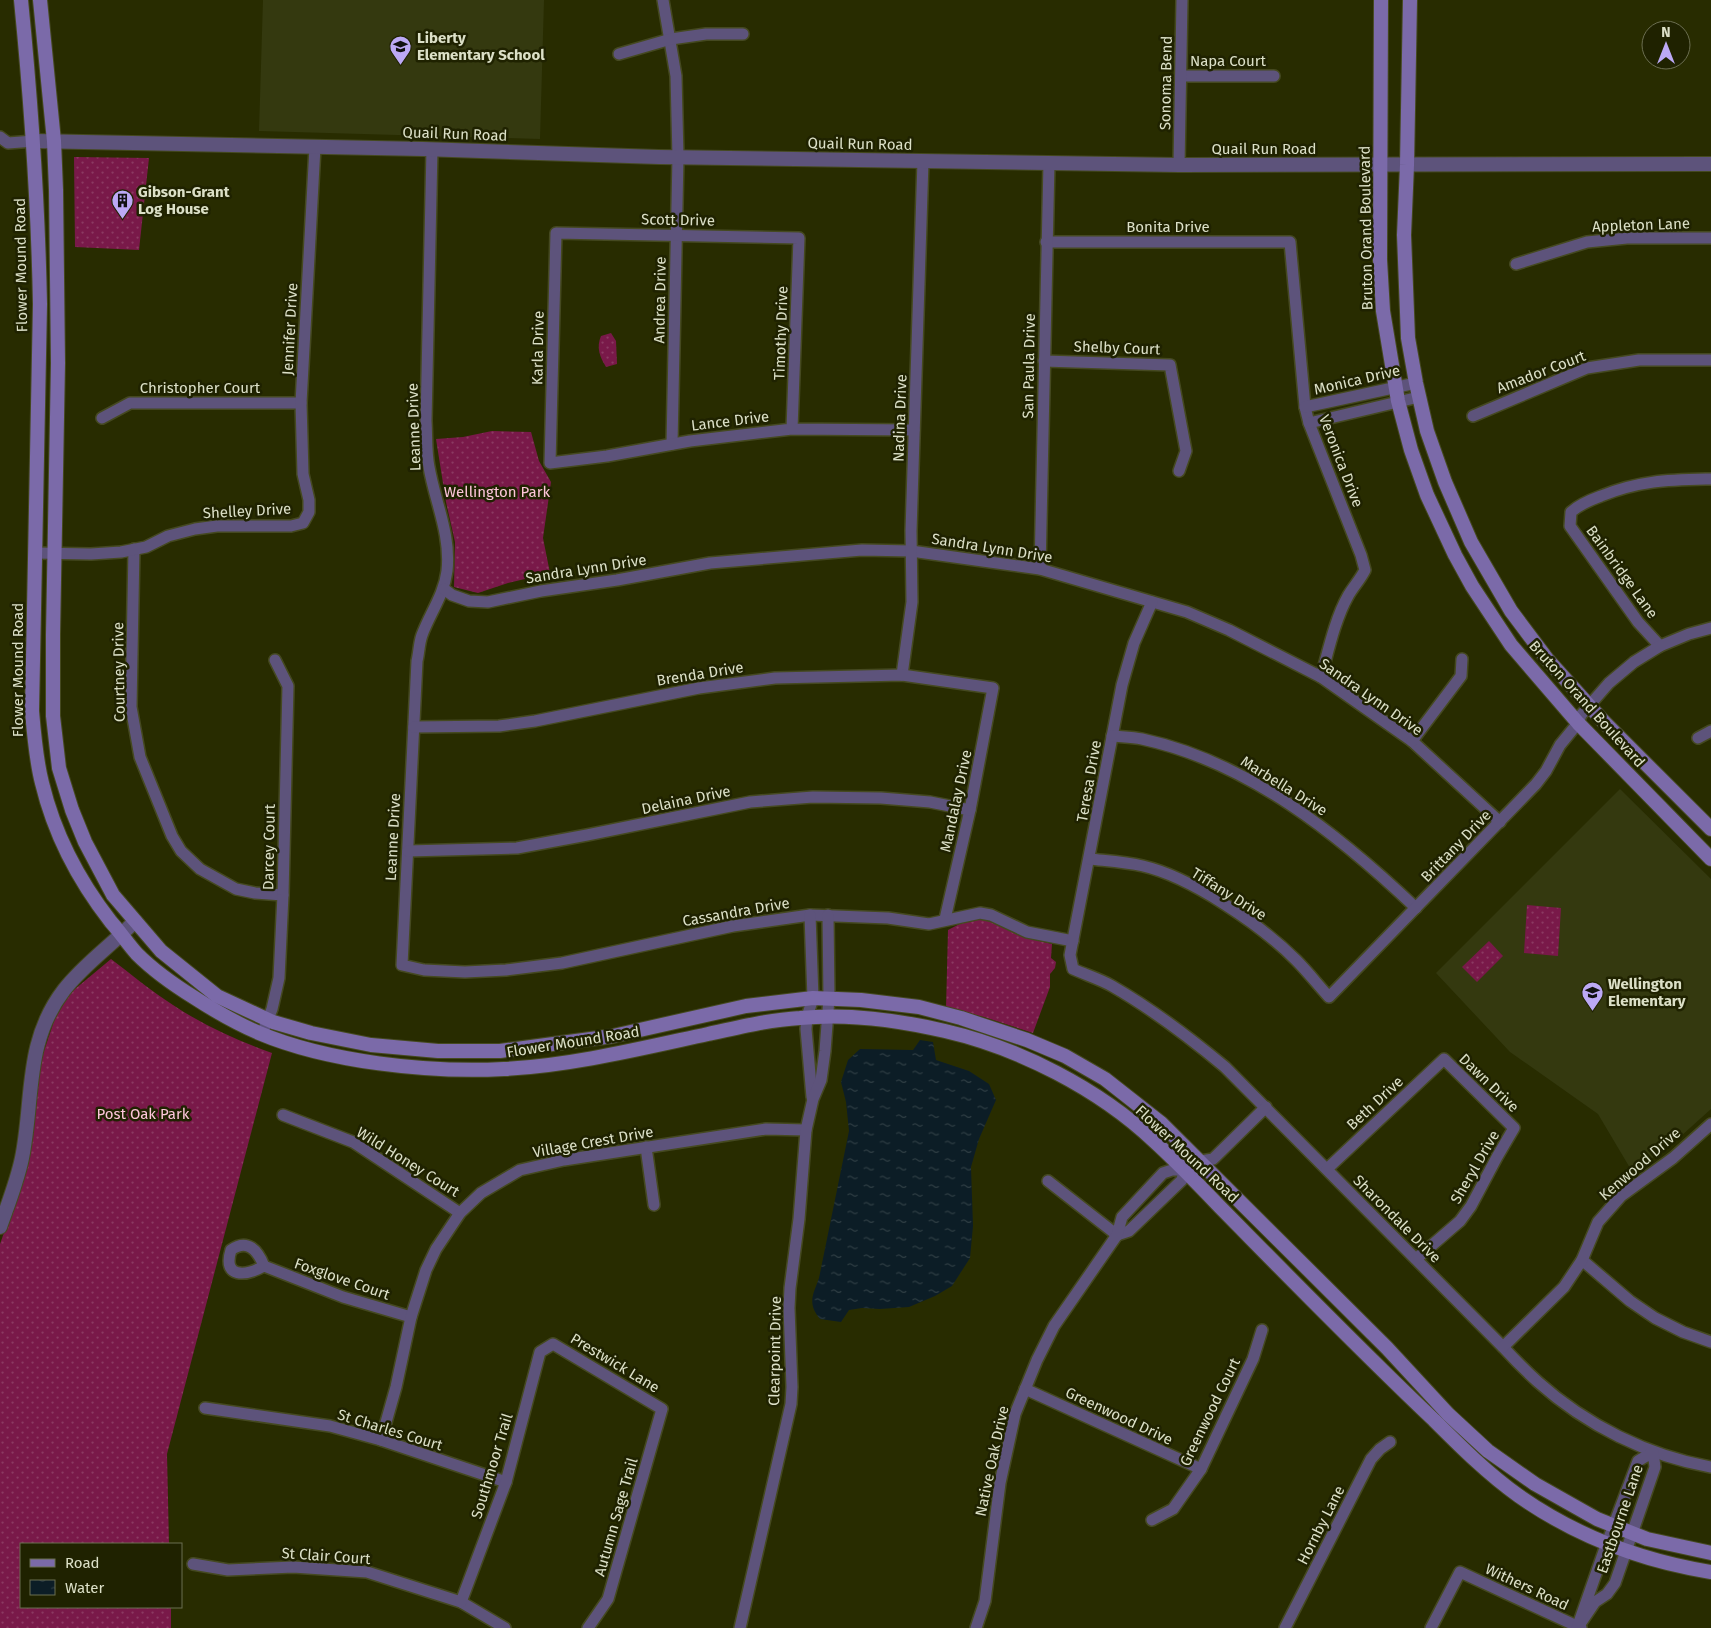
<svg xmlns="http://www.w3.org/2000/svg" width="1711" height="1628" viewBox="0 0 1711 1628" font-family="'Fira Sans',sans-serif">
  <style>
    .built { fill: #34390f }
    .grass { fill: url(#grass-dots) }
    .water { fill: url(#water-ripples) }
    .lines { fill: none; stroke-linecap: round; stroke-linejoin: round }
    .minor-casing { stroke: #454920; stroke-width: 14 }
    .tertiary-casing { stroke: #454920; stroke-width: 16 }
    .secondary-casing { stroke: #454920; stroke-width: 16 }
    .minor { stroke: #5d537b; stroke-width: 11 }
    .tertiary { stroke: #5d537b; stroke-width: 14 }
    .secondary { stroke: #7b6aa9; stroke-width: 14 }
    .labels { text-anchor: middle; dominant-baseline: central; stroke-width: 5; stroke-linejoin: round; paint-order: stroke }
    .poi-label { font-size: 15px; font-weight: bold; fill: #dce0c7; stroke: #1f2200; text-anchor: start }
    .street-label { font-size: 15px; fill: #dce0c7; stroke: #1f2200 }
    .park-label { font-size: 15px; fill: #fec5da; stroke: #1f2200 }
  </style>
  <defs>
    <pattern id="grass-dots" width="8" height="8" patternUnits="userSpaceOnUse" patternTransform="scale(1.25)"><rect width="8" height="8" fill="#791949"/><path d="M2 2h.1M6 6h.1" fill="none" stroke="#8b3a62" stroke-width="1.8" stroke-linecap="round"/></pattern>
    <pattern id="water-ripples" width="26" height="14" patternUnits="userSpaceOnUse" patternTransform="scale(1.25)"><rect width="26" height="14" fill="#0c1d26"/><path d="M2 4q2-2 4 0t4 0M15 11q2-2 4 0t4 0" fill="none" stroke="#2f3e44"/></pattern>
  </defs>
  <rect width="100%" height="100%" fill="#282c00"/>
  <!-- built -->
  <g class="built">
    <polygon points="263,0 544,0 540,139 259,131"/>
    <polygon points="1620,789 1711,879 1711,1109 1681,1136 1633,1173 1598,1114 1510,1052 1436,973"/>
  </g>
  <!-- grass -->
  <g class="grass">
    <polygon points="74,157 149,158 139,250 75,247"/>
    <path d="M611,333L616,341L617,364L606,367C600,357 596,348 601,336Z"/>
    <polygon points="492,431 531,432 539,461 551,482 543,538 550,573 508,583 478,593 454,587 455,542 446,502 436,439 463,437"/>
    <polygon points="1527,905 1561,908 1558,956 1524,953"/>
    <polygon points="973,917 995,923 1023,937 1052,944 1051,958 1056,962 1055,968 1050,974 1050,987 1033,1033 984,1017 946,1008 948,930"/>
    <polygon points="1489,941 1503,956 1477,982 1462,967"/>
    <path d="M111,959C131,974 151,991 173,1005C203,1025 238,1041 272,1053L167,1454L169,1544H21V1607H171V1628H0V1244L26,1170L41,1060L54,1021L69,994Z"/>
  </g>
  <!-- water -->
  <path class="water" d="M920,1040L933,1042L936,1060L969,1071L989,1084L996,1100L979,1139L971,1167L973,1226L970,1258L952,1286L935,1296L909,1307L880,1309L862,1308L849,1310L841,1322L820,1319C807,1303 813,1295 819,1278L849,1131L846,1102L841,1082L848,1060L860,1049L913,1050Z"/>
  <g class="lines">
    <defs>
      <g id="minor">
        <polyline points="663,0 676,76 678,157 672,444"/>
        <polyline points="619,54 671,39 706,34 743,34"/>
        <polyline points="1181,76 1274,76"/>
        <polyline points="0,137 8,143 34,141"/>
        <path d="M432,149L426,421C427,436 426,452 429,467C435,502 451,534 447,571C444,595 430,613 422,635C419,643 419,653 417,661L402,965L424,970L465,972L506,970L562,963L733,926L810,915L888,918L929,924L980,913L991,915L1027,932L1073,941"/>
        <polyline points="1179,165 1182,0"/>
        <path d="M1046,242H1290L1305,407L1309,423L1361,555L1365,570C1360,580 1353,587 1348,596C1335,619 1328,652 1321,677"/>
        <polyline points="1516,264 1587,242 1627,238 1711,238"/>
        <polyline points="1044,361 1170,365 1186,451 1179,471"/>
        <polyline points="1305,407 1416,383"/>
        <polyline points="1473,416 1587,368 1639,360 1711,360"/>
        <polyline points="102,418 130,403 301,403"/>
        <polyline points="1309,423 1419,397"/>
        <polyline points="792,429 799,238 556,233 550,463 607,456 690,441 792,429 914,430"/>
        <polyline points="134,549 131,707 140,757 172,836 181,851 200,869 236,889 255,893 283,895"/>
        <polyline points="35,553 91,554 121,552 146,547 168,536 195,529 217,526 291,526 303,523 309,512 309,500 303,474 301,403 315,147"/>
        <polyline points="1040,569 1049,163"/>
        <polyline points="444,589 452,595 469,601 488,602 541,591 617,580 710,563 862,550 911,551 1040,569 1187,612 1229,630 1321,677 1412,741 1500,822"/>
        <path d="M1152,602L1134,643L1122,685L1070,955L1073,969C1086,975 1100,979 1112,986C1152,1009 1189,1037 1225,1067L1503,1347C1514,1359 1526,1371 1538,1382C1586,1425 1648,1456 1711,1467"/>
        <path d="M1660,646L1638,622L1570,526L1571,512C1580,504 1590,500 1601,496C1641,480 1669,480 1711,479"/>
        <polyline points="902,675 912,602 911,531 923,161"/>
        <polyline points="414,727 499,726 535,721 699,688 775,678 902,675 993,688 970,810 945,919"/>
        <path d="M1112,736C1122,737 1132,737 1142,739C1249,762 1339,835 1416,908"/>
        <polyline points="1698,738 1711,731"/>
        <polyline points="1412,741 1461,676 1462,659"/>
        <polyline points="408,851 517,848 587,835 750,802 813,797 881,798 930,802 970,810"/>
        <path d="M1090,859C1108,861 1125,862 1143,866C1191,877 1261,925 1296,960C1308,972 1318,985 1329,997L1536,784L1546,771L1560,745L1578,723L1581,715L1609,683L1634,662L1660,646L1689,634L1711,628"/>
        <polyline points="810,915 813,998 807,1017 806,1029 812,1097"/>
        <polyline points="262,1034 272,1009 279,978 283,895 288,686 275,660"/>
        <polyline points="283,1115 353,1142 460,1213"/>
        <polyline points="646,1147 654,1205"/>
        <polyline points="1327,1169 1444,1059 1514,1128 1497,1157 1471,1206 1460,1221 1416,1259"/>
        <polyline points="1048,1181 1117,1235"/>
        <polyline points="1117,1235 1129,1231 1182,1180 1184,1170"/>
        <polyline points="1582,1260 1630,1301 1655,1318 1683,1332 1711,1342"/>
        <path d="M264,1266C246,1276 222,1279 231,1250C248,1238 258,1251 264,1266L343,1297L411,1317"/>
        <polyline points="1503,1347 1564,1287 1582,1260 1598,1222 1621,1196 1673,1158 1711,1124"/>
        <polyline points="1025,1389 1201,1469"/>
        <polyline points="205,1408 330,1426 381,1440 506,1482"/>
        <polyline points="381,1440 396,1387 411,1317 426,1270 436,1249 460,1213 481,1193 520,1170 564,1160 766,1129 806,1130"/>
        <polyline points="1152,1520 1173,1509 1201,1469 1253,1359 1262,1330"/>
        <polyline points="193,1564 228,1570 293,1567 367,1572 461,1602 505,1628"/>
        <polyline points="461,1602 506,1482 540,1352 553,1344 662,1409 608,1599 588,1628"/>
        <polyline points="740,1628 791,1404 792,1387 789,1308 790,1288 799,1219 806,1130 813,1099 821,1080 825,1051 829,998 828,915"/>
        <polyline points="976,1628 985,1601 1000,1483 1015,1414 1037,1360 1054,1326 1117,1235 1122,1217 1163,1173 1172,1170 1184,1170 1201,1161 1213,1159 1266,1107"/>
        <polyline points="1285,1628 1371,1459 1380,1449 1390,1442"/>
        <polyline points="1431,1628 1460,1572 1581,1628"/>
        <polyline points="1577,1628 1604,1551 1638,1461 1653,1452 1655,1467 1615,1583 1607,1594 1595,1602 1578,1627"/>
      </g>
      <g id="tertiary">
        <polyline points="34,141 423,149 659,157 1179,165 1711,164"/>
        <path d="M0,1227C8,1204 17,1182 22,1158C34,1099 24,1042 64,990C84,964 112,945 135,921"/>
      </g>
      <g id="secondary">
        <path d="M21,0C31,101 38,202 40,304L32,711C34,735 36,760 42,783C54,833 79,881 111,922C120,932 128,944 137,954C154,971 174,985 195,998C215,1011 236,1023 259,1033C328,1062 428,1073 504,1069C570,1066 643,1048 708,1034C739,1027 769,1020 800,1018C848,1013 898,1020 945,1031C1019,1048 1099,1089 1154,1141C1177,1162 1199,1185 1220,1207C1291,1279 1361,1351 1434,1420C1461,1447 1488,1474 1519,1496C1576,1536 1643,1561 1711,1572"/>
        <polyline points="40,0 54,141 56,190 58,363 53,635 53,716 59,768 72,810 85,842 113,895 161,951 217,996 273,1022 311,1033 371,1045 438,1051 500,1051 613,1036 746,1006 813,998 861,1000 919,1007 961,1018 1027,1040 1065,1056 1105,1079 1161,1123 1387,1348 1448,1414 1488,1451 1535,1484 1597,1519 1647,1539 1711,1553"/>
        <polyline points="1381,0 1380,260 1383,311 1398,401 1411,450 1427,495 1455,555 1472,586 1511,645 1578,723 1711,859"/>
        <polyline points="1410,0 1407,165 1404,235 1408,338 1416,383 1427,431 1445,482 1471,542 1511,611 1547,659 1604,722 1711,829"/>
      </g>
    </defs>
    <!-- minor casing -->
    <use href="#minor" class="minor-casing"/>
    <!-- tertiary casing -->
    <use href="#tertiary" class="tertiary-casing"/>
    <!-- secondary casing -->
    <use href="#secondary" class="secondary-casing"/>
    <!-- minor -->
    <use href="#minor" class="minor"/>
    <!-- tertiary -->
    <use href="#tertiary" class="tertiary"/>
    <!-- secondary -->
    <use href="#secondary" class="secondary"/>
  </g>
  <!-- icons -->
  <defs>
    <symbol id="school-pin" viewBox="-11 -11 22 30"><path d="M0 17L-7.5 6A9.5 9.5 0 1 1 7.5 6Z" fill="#bca9f5" stroke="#1f2200"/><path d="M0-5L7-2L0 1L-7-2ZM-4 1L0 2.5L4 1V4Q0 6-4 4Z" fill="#111"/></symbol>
    <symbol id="building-pin" viewBox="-11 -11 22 30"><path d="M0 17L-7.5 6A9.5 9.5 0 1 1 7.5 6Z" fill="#bca9f5" stroke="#1f2200"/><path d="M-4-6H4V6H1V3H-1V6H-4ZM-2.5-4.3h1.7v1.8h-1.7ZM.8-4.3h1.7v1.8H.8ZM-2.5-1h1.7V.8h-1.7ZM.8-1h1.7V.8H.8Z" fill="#111"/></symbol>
  </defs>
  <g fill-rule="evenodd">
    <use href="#school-pin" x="388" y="34" width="25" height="34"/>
    <use href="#building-pin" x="110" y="188" width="25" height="34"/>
    <use href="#school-pin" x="1580" y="980" width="25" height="34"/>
  </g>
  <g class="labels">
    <!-- poi labels -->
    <g class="poi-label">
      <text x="417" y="38">Liberty<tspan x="417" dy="17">Elementary School</tspan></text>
      <text x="138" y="192">Gibson-Grant<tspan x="138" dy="17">Log House</tspan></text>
      <text x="1608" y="984">Wellington<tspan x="1608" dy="17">Elementary</tspan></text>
    </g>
    <!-- street labels -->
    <g class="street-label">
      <text x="1228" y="61">Napa Court</text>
      <text transform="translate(1166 83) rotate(-89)">Sonoma Bend</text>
      <text transform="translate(455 134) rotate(2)">Quail Run Road</text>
      <text transform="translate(860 144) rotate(1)">Quail Run Road</text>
      <text x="1264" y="149">Quail Run Road</text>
      <text transform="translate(678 220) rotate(1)">Scott Drive</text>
      <text transform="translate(1641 225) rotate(-2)">Appleton Lane</text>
      <text x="1168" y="227">Bonita Drive</text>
      <text transform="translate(1366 228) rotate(-91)">Bruton Orand Boulevard</text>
      <text transform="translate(21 265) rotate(-91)">Flower Mound Road</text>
      <text transform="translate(660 300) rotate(-89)">Andrea Drive</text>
      <text transform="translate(290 329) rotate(-87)">Jennifer Drive</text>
      <text transform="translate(781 333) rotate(-88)">Timothy Drive</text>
      <text transform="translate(538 348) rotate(-89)">Karla Drive</text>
      <text transform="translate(1117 348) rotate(2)">Shelby Court</text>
      <text transform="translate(1029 366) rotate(-89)">San Paula Drive</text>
      <text transform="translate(1541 372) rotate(-21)">Amador Court</text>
      <text transform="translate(1357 380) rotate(-13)">Monica Drive</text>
      <text x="200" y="388">Christopher Court</text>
      <text transform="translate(900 418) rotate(-88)">Nadina Drive</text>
      <text transform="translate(730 421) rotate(-7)">Lance Drive</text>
      <text transform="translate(414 427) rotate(-92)">Leanne Drive</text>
      <text transform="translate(1341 461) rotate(69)">Veronica Drive</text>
      <text transform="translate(247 511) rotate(-3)">Shelley Drive</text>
      <text transform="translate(992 548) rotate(9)">Sandra Lynn Drive</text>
      <text transform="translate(586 569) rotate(-9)">Sandra Lynn Drive</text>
      <text transform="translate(1622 572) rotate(54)">Bainbridge Lane</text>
      <text transform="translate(18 670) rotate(-90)">Flower Mound Road</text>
      <text transform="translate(119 672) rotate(-91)">Courtney Drive</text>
      <text transform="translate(700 674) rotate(-9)">Brenda Drive</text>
      <text transform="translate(1371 697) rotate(35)">Sandra Lynn Drive</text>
      <text transform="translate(1587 704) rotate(48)">Bruton Orand Boulevard</text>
      <text transform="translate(1089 781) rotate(-80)">Teresa Drive</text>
      <text transform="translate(1284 786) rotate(32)">Marbella Drive</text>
      <text transform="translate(686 800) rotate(-12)">Delaina Drive</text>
      <text transform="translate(956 801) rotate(-78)">Mandalay Drive</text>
      <text transform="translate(393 837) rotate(-87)">Leanne Drive</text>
      <text transform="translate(1456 846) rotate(-46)">Brittany Drive</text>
      <text transform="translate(269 847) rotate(-89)">Darcey Court</text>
      <text transform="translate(1229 894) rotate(32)">Tiffany Drive</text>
      <text transform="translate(736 912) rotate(-10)">Cassandra Drive</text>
      <text transform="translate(573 1042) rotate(-9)">Flower Mound Road</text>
      <text transform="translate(1489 1083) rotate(44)">Dawn Drive</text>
      <text transform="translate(1375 1103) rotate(-43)">Beth Drive</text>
      <text transform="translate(593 1142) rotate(-10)">Village Crest Drive</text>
      <text transform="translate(1187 1154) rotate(43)">Flower Mound Road</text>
      <text transform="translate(408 1162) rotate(32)">Wild Honey Court</text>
      <text transform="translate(1640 1164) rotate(-41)">Kenwood Drive</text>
      <text transform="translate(1475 1167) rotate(-60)">Sheryl Drive</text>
      <text transform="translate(1397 1219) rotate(45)">Sharondale Drive</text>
      <text transform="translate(342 1279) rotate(19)">Foxglove Court</text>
      <text transform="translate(775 1351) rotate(-89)">Clearpoint Drive</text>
      <text transform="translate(615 1363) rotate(31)">Prestwick Lane</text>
      <text transform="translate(1210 1412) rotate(-64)">Greenwood Court</text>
      <text transform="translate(1119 1416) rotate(25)">Greenwood Drive</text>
      <text transform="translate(390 1430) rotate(17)">St Charles Court</text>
      <text transform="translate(992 1461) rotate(-78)">Native Oak Drive</text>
      <text transform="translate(492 1466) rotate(-73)">Southmoor Trail</text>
      <text transform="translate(616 1517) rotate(-74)">Autumn Sage Trail</text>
      <text transform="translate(1620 1519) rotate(-71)">Eastbourne Lane</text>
      <text transform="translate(1321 1525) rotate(-63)">Hornby Lane</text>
      <text transform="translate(326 1556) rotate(4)">St Clair Court</text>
      <text transform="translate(1527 1587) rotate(25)">Withers Road</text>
    </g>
    <!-- park labels -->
    <g class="park-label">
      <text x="497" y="492">Wellington Park</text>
      <text x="143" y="1114">Post Oak Park</text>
    </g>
  </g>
  <!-- legend -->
  <rect x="20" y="1543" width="162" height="65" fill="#1f2200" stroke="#6b6e50"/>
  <rect x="30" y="1559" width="25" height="8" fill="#7b6aa9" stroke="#6b6e50"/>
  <text x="65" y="1568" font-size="15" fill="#dce0c7">Road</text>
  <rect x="30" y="1580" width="25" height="15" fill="url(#water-ripples)" stroke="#6b6e50"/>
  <text x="65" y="1593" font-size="15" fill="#dce0c7">Water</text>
  <!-- north arrow -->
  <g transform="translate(1666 45)"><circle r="24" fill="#1f2200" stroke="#6b6e50"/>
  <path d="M0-4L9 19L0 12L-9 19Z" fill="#bca9f5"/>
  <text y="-8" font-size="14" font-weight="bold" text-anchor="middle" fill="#dce0c7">N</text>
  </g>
</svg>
